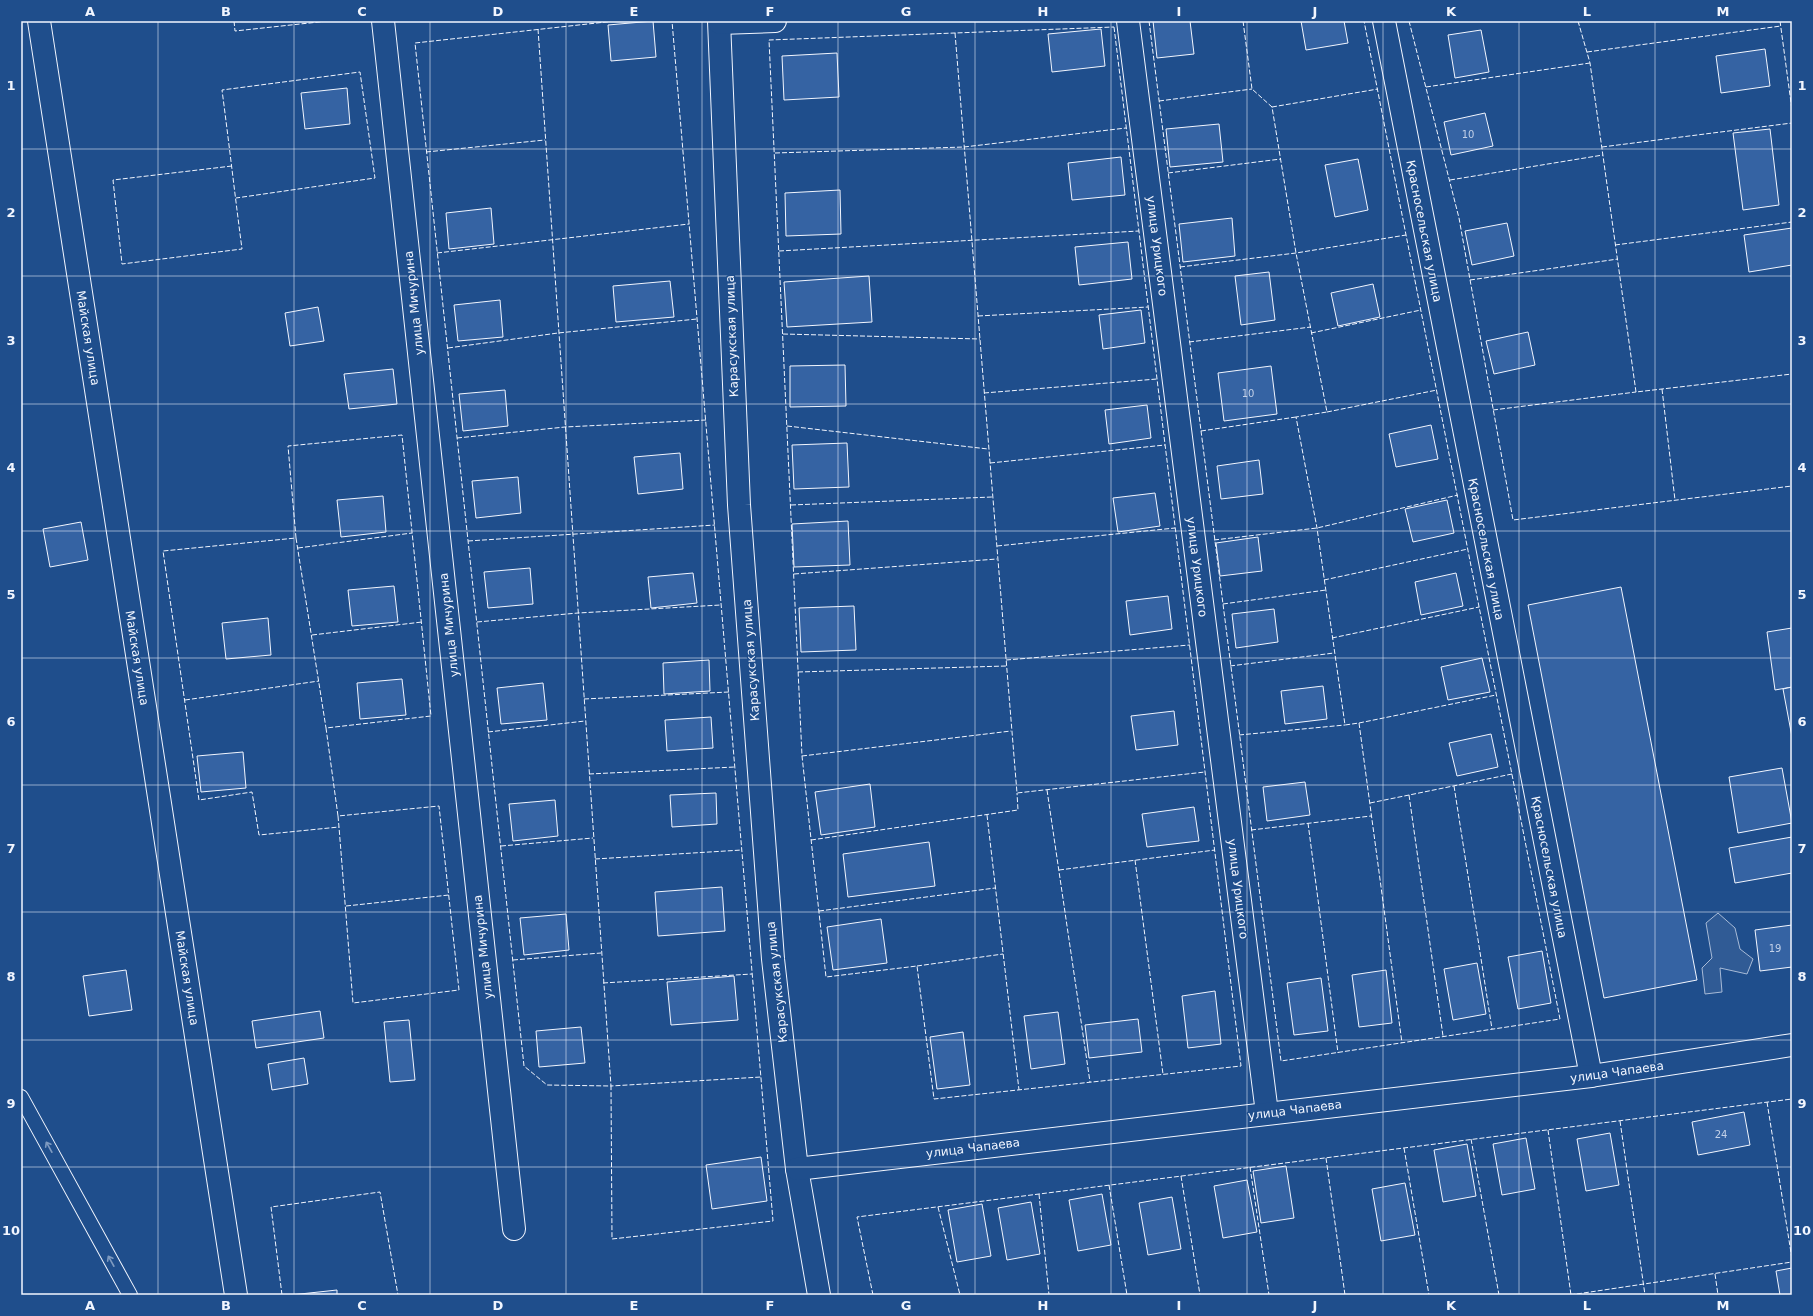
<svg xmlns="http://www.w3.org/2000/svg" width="1813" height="1316" viewBox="0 0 1813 1316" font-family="'DejaVu Sans',sans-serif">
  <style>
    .green { fill: #305b95; stroke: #a8bbd7 }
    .building { fill: #3563a3; stroke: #f2f6ff }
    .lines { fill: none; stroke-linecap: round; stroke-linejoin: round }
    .lane-casing { stroke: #f2f6ff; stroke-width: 16 }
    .street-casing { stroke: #f2f6ff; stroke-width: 24 }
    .lane { stroke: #1f4e8c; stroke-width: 14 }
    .street { stroke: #1f4e8c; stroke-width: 22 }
    .fence { stroke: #f2f6ff; stroke-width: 1; stroke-dasharray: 5 2; stroke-linecap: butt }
    .oneway { stroke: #7e9ac0 }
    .grid { fill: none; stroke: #f2f6ff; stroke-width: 1; stroke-opacity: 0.55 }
    .labels { text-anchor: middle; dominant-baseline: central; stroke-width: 3; stroke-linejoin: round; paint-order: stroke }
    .number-label { font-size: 10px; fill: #c3d1e8 }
    .street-label { font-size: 12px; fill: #f2f6ff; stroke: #1f4e8c }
    .neatline { fill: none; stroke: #f2f6ff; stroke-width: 1.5 }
    .grid-label { font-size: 13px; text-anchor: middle; font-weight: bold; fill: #f2f6ff }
  </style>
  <rect width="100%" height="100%" fill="#1f4e8c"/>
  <!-- green -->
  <polygon class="green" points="1718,913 1735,928 1740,949 1753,959 1747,974 1720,968 1722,992 1705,994 1702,968 1712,958 1706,923"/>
  <!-- building -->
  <g class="building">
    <polygon points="653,21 656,57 611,61 608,25"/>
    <polygon points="1153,21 1190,21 1194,54 1157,58"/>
    <polygon points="1301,21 1344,21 1348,43 1306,50"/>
    <polygon points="1101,29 1105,66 1052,72 1048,34"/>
    <polygon points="1481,30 1489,72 1455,78 1448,35"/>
    <polygon points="1765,49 1770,86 1721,93 1716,56"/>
    <polygon points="837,53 839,97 784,100 782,56"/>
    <polygon points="347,88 350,124 305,129 301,93"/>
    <polygon points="1485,113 1493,146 1451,155 1444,122"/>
    <polygon points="1219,124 1223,162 1170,167 1166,129"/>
    <polygon points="1770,129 1779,205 1743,210 1733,133"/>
    <polygon points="1121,157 1125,195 1072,200 1068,163"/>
    <polygon points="1358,159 1368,210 1335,217 1325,165"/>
    <polygon points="840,190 841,234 786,236 785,193"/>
    <polygon points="491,208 494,244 449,249 446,213"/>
    <polygon points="1232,218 1235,256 1183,262 1179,224"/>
    <polygon points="1507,223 1514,256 1472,265 1465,231"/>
    <polygon points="1792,228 1792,265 1749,272 1744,235"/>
    <polygon points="1128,242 1132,279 1079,285 1075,247"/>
    <polygon points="1269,272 1275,320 1241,325 1235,276"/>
    <polygon points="869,276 872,322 787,327 784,282"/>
    <polygon points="670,281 674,317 616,322 613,286"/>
    <polygon points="1373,284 1380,317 1338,326 1331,293"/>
    <polygon points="500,300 503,337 458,341 454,305"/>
    <polygon points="318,307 324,341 290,346 285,313"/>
    <polygon points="1141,310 1145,343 1103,349 1099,315"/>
    <polygon points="1528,332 1535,365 1494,374 1486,341"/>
    <polygon points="845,365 846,406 790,407 790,366"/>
    <polygon points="1271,366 1277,414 1224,421 1218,373"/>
    <polygon points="393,369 397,404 349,409 344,374"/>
    <polygon points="505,390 508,426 463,431 459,394"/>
    <polygon points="1147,405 1151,438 1109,444 1105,410"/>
    <polygon points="1431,425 1438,459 1396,467 1389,434"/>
    <polygon points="847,443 849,487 794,489 792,445"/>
    <polygon points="680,453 683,489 638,494 634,457"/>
    <polygon points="1259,460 1263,494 1221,499 1217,466"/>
    <polygon points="518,477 521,513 476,518 472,481"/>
    <polygon points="1155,493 1160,526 1118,532 1113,498"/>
    <polygon points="383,496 386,532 341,537 337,500"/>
    <polygon points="1447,500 1454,533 1413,542 1405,509"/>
    <polygon points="848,521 850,565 794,567 792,524"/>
    <polygon points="81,522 88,560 50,567 43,529"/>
    <polygon points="1258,537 1262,571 1220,576 1216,543"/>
    <polygon points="530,568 533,604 488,608 484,572"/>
    <polygon points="693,573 697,603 651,608 648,577"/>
    <polygon points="1456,573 1463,606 1421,615 1415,582"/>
    <polygon points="394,586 398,622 352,626 348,590"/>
    <polygon points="1621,587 1697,980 1604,998 1528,605"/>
    <polygon points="1168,596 1172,629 1130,635 1126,601"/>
    <polygon points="854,606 856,650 801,652 799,608"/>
    <polygon points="1274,609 1278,642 1236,648 1232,614"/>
    <polygon points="268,618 271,655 226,659 222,623"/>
    <polygon points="1792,628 1792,687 1775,690 1767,632"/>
    <polygon points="1482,658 1490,692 1448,700 1441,667"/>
    <polygon points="709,660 710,691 664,694 663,663"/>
    <polygon points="402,679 406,715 360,719 357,683"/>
    <polygon points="543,683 547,720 501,724 497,688"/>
    <polygon points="1323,686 1327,719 1285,724 1281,691"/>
    <polygon points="1792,687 1792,737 1783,689"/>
    <polygon points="1174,711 1178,745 1136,750 1131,716"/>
    <polygon points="711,717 713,748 667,751 665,720"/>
    <polygon points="1491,734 1498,767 1457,776 1449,743"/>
    <polygon points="243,752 246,788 201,792 197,756"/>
    <polygon points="1782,768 1792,823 1738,833 1729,777"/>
    <polygon points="1305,782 1310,815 1267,821 1263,787"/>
    <polygon points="870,784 875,827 821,835 815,792"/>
    <polygon points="716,793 717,824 672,827 670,795"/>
    <polygon points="555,800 558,836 513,841 509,804"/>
    <polygon points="1194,807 1199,841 1147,847 1142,814"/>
    <polygon points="1792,837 1792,873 1735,883 1729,848"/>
    <polygon points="929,842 935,886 848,897 843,854"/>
    <polygon points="722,887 725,931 658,936 655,892"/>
    <polygon points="566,914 569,950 524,955 520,918"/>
    <polygon points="881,919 887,963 833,970 827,927"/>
    <polygon points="1792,925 1792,967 1760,971 1755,930"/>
    <polygon points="1542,951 1551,1003 1518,1009 1508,957"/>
    <polygon points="1477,963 1486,1014 1453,1020 1444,969"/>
    <polygon points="126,970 132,1010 89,1016 83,976"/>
    <polygon points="1386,970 1392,1023 1359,1027 1352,975"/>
    <polygon points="734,976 738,1020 671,1025 667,982"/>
    <polygon points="1321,978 1328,1031 1294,1035 1287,983"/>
    <polygon points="1215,991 1221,1044 1188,1048 1182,996"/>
    <polygon points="320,1011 324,1038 256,1048 252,1021"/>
    <polygon points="1058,1012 1065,1064 1031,1069 1024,1016"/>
    <polygon points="1138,1019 1142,1052 1089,1058 1085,1025"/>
    <polygon points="409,1020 415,1080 390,1082 384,1022"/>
    <polygon points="581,1027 585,1063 539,1067 536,1031"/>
    <polygon points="963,1032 970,1085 937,1089 930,1037"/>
    <polygon points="304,1058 308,1084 272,1090 268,1064"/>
    <polygon points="1744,1112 1750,1145 1698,1155 1692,1122"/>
    <polygon points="1610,1133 1619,1185 1586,1191 1577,1139"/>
    <polygon points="1526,1138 1535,1189 1502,1195 1493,1144"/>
    <polygon points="1467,1144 1476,1196 1443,1202 1434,1150"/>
    <polygon points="761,1157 767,1201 712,1209 706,1165"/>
    <polygon points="1286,1166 1294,1218 1261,1223 1253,1171"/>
    <polygon points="1247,1180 1257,1232 1223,1238 1214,1186"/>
    <polygon points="1405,1183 1415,1235 1381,1241 1372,1189"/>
    <polygon points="1102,1194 1111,1245 1078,1251 1069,1200"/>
    <polygon points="1172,1197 1181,1249 1148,1255 1139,1203"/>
    <polygon points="1031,1202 1040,1254 1007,1260 998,1208"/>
    <polygon points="982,1204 991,1256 957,1262 948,1210"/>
    <polygon points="1792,1268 1792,1295 1780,1295 1776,1271"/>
    <polygon points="337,1290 337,1295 291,1295"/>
  </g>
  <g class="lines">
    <defs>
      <polyline id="lane" points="21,1097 130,1295"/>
      <g id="street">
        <polyline points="39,21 236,1295"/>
        <polyline points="383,21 514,1229"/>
        <polyline points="719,21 739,505 773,959 797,1169 819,1295"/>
        <polyline points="1128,21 1267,1113"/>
        <polyline points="1384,21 1591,1076"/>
        <polyline points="720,23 775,21"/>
        <polyline points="797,1169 1591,1076 1792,1045"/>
      </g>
    </defs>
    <!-- lane casing -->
    <use href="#lane" class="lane-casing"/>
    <!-- street casing -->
    <use href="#street" class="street-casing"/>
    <!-- lane -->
    <use href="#lane" class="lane"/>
    <!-- street -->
    <use href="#street" class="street"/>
    <!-- fence -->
    <g class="fence">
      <polyline points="234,21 235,31 328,21"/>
      <polyline points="615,21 415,43 524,1066 547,1085 611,1086 612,1239 773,1221 672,21"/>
      <polyline points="1149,21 1281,1061 1560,1019 1364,21"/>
      <polyline points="1243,21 1252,89 1272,107 1296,253 1327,412 1296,417 1317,528 1345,725 1359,723 1402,1043"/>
      <polyline points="1409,21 1459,218 1513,520 1792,486"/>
      <polyline points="1578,21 1590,63 1636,392 1792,374"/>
      <polyline points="1780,21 1792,110"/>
      <polygon points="1114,27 1241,1066 934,1099 917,966 826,977 802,756 769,40"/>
      <polyline points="538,29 611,1086 761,1077"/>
      <polyline points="955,33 1017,793 1205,772"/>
      <polyline points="1587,52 1781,26"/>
      <polyline points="1426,87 1590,63"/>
      <polyline points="1159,101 1252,89"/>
      <polyline points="1272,107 1378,89"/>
      <polyline points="1602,147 1792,123"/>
      <polyline points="426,152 545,140"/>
      <polyline points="775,153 964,147 1126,128"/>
      <path d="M232,166L113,180L122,264L242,249C235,196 229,143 222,90L360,72L375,178L236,198"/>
      <polyline points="1168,173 1281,159"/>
      <polyline points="1450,180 1603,155"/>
      <polyline points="1615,245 1792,222"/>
      <polyline points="779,251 1139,231"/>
      <polyline points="437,253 689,224"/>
      <polyline points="1180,267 1296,253 1406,235"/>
      <polyline points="1470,280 1618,259"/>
      <polyline points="978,316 1148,307"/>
      <polyline points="1311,333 1421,310"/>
      <polyline points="783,334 980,339"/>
      <polyline points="1189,342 1311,327"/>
      <polyline points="448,348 558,333 697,319"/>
      <polyline points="1662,389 1675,500"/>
      <polyline points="984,393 1157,379"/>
      <polyline points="1493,410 1636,392"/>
      <polyline points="1327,412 1437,390"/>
      <polyline points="787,426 988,449"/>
      <polyline points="1201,431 1296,417"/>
      <polyline points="457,438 565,427 706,420"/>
      <polyline points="990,463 1165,445"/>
      <polyline points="791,505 992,497"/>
      <polyline points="296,538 326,728"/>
      <polyline points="1214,540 1317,528 1458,495"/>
      <polyline points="468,541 715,525"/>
      <polyline points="997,546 1175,528"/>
      <polyline points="298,548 412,533"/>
      <polyline points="794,574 997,559"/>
      <polyline points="1324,580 1468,549"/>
      <polyline points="1223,604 1326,590"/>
      <polyline points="477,622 578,613 721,605"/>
      <polyline points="312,635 422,622"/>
      <polyline points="1332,638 1479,607"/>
      <polyline points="1006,660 1190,645"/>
      <polyline points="1230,666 1334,653"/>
      <polyline points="798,672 1006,666"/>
      <polyline points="584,699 729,692"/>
      <polyline points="185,700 319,681"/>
      <polyline points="1359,723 1496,695"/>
      <polyline points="488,732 585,721"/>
      <polyline points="1239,735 1345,725"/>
      <polyline points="802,756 1011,731"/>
      <polyline points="589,774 735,767"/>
      <polyline points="1454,786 1492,1029"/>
      <polyline points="1047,790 1090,1082"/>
      <polyline points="1409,795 1443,1036"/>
      <polyline points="1370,803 1512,774"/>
      <polyline points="987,815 1019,1090"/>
      <polyline points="338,816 339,827 353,1003 459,990 439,806 338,816 326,728 431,716 402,435 288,446 296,538 163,551 199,800 252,792 259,835 339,827"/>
      <polyline points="1308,823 1338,1053"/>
      <polyline points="1251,830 1371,816"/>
      <polyline points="811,840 1018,810 1017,793"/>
      <polyline points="501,846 593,838"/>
      <polyline points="595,859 742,850"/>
      <polyline points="1135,860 1163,1074"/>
      <polyline points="1059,870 1215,850"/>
      <polyline points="346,906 449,895"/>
      <polyline points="819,911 995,888"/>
      <polyline points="513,960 601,953"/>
      <polyline points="917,966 1003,954"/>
      <polyline points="603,983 752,974"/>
      <polyline points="1767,1102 1792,1259"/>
      <polyline points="1620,1121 1645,1295"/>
      <polyline points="1548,1130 1571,1295"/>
      <polyline points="1471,1139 1499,1295"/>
      <polyline points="1404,1148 1429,1295"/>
      <polyline points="1326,1158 1345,1295"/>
      <polyline points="1250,1167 1269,1295"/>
      <polyline points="1181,1176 1200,1295"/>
      <polyline points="1109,1185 1127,1295"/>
      <polyline points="1039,1194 1049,1295"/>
      <polyline points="938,1207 960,1295"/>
      <polyline points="1715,1274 1718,1295"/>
      <polyline points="282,1295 271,1207 380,1192 398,1295"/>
      <polyline points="873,1295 857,1217 1792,1099"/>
      <polyline points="1570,1295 1792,1262"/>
    </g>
  </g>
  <!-- one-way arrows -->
  <defs><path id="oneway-shaft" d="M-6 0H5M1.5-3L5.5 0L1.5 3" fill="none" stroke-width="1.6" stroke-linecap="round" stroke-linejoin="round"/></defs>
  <g class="oneway">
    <use href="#oneway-shaft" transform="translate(49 1147) rotate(-119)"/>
    <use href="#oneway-shaft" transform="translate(111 1261) rotate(-119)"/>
  </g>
  <!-- grid -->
  <path class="grid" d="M158,21V1295M294,21V1295M430,21V1295M566,21V1295M702,21V1295M838,21V1295M975,21V1295M1111,21V1295M1247,21V1295M1383,21V1295M1519,21V1295M1655,21V1295M21,149H1792M21,276H1792M21,404H1792M21,531H1792M21,658H1792M21,785H1792M21,912H1792M21,1040H1792M21,1167H1792"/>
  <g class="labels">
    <!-- number labels -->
    <g class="number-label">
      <text x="1468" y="134">10</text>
      <text x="1248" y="393">10</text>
      <text x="1775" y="948">19</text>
      <text x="1721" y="1134">24</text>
    </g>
    <!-- street labels -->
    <g class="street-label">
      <text transform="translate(1424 231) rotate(79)">Красносельская улица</text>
      <text transform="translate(1157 246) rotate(83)">улица Урицкого</text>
      <text transform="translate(414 303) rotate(-96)">улица Мичурина</text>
      <text transform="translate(732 336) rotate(-92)">Карасукская улица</text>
      <text transform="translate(88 338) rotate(81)">Майская улица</text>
      <text transform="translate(1486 549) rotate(79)">Красносельская улица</text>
      <text transform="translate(1197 567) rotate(83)">улица Урицкого</text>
      <text transform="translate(449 625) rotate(-96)">улица Мичурина</text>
      <text transform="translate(137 658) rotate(81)">Майская улица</text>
      <text transform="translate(751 660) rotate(-94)">Карасукская улица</text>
      <text transform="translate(1549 867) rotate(79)">Красносельская улица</text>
      <text transform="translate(1238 889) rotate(83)">улица Урицкого</text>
      <text transform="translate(483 947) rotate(-96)">улица Мичурина</text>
      <text transform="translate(187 978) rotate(81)">Майская улица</text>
      <text transform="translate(777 982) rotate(-96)">Карасукская улица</text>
      <text transform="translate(1617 1072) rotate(-8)">улица Чапаева</text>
      <text transform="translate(1295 1110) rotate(-7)">улица Чапаева</text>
      <text transform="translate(973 1148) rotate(-7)">улица Чапаева</text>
    </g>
  </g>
  <!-- border -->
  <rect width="1813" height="1316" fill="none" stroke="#1f4e8c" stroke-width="44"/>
  <rect x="22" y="22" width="1769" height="1272" class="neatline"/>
  <g class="grid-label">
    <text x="90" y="16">A</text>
    <text x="226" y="16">B</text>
    <text x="362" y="16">C</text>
    <text x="498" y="16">D</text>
    <text x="634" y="16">E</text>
    <text x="770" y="16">F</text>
    <text x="906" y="16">G</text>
    <text x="1043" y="16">H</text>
    <text x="1179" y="16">I</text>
    <text x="1315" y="16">J</text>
    <text x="1451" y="16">K</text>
    <text x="1587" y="16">L</text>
    <text x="1723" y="16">M</text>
    <text x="11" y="90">1</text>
    <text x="1802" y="90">1</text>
    <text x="11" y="217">2</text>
    <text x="1802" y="217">2</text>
    <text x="11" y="345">3</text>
    <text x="1802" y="345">3</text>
    <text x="11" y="472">4</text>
    <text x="1802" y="472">4</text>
    <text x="11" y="599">5</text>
    <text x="1802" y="599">5</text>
    <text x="11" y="726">6</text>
    <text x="1802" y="726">6</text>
    <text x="11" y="853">7</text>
    <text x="1802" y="853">7</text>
    <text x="11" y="981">8</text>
    <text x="1802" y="981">8</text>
    <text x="11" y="1108">9</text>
    <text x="1802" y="1108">9</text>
    <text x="11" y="1235">10</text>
    <text x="1802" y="1235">10</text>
    <text x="90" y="1310">A</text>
    <text x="226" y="1310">B</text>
    <text x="362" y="1310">C</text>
    <text x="498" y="1310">D</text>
    <text x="634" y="1310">E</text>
    <text x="770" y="1310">F</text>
    <text x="906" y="1310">G</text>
    <text x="1043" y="1310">H</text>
    <text x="1179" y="1310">I</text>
    <text x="1315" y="1310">J</text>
    <text x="1451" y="1310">K</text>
    <text x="1587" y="1310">L</text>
    <text x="1723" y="1310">M</text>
  </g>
</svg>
